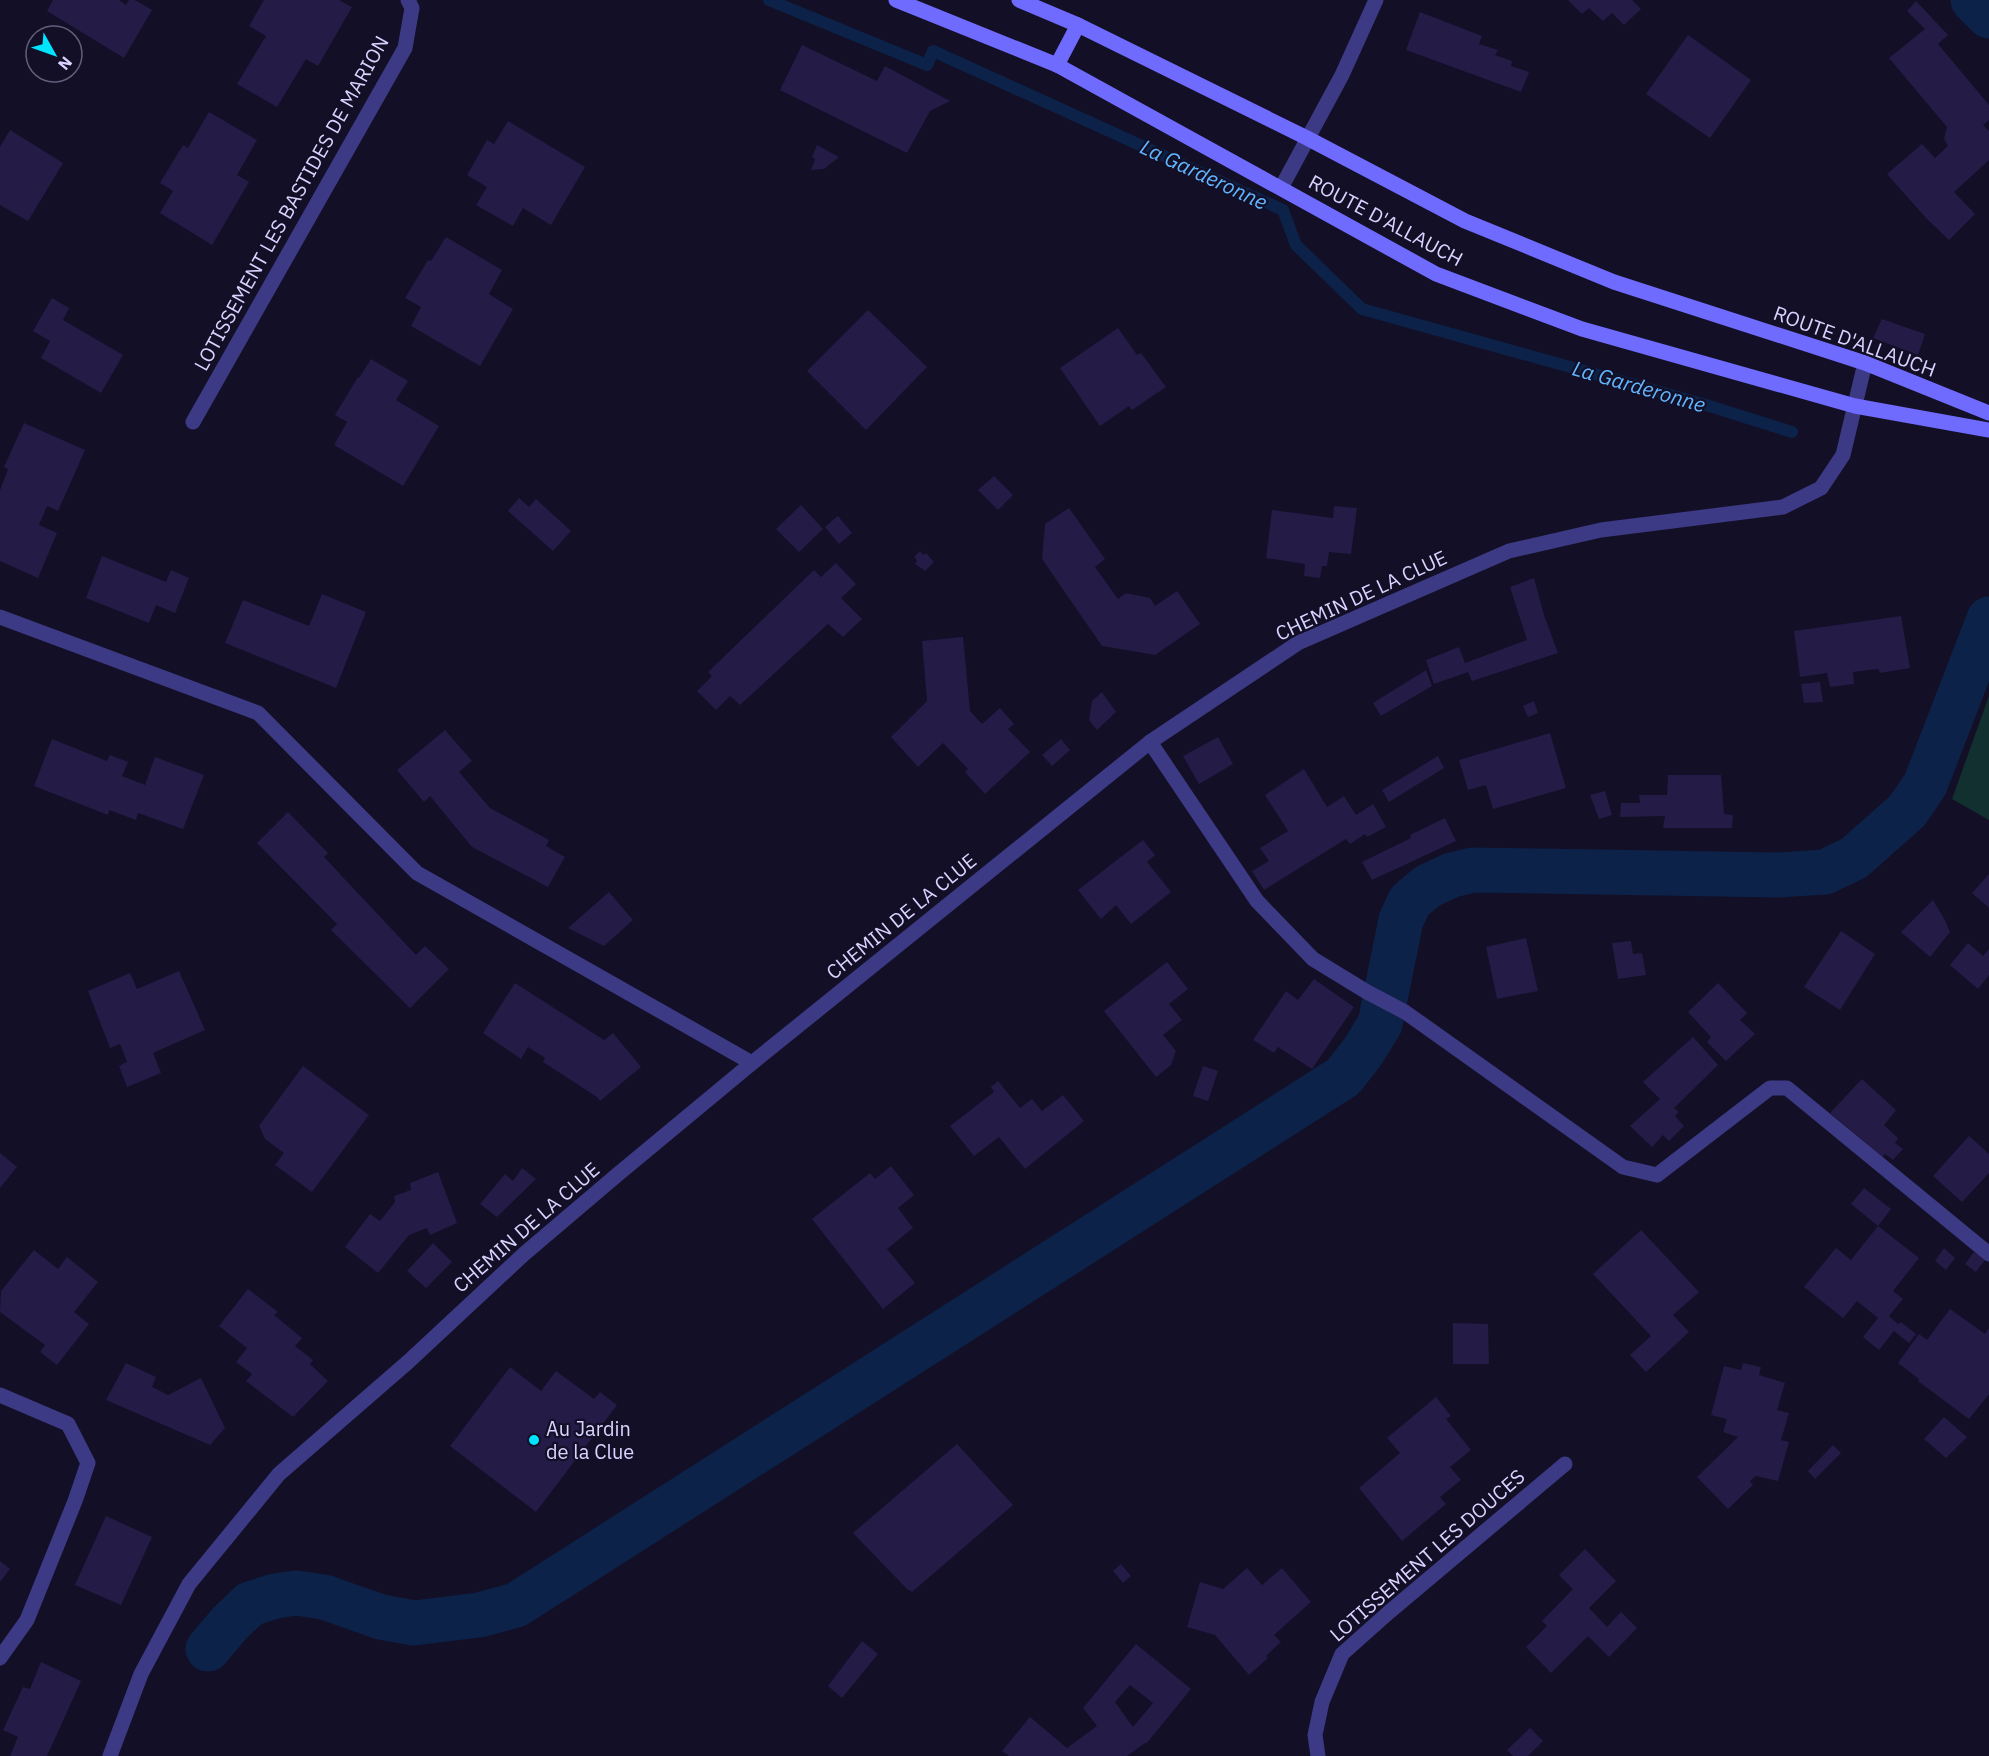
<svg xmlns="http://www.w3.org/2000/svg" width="1989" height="1756" viewBox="0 0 1989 1756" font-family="'IBM Plex Sans',sans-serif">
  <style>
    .green { fill: #12302f }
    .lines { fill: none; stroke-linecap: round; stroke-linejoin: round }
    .stream { stroke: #0c2248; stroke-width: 12 }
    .canal { stroke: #0c2248; stroke-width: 45 }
    .building { fill: #241b47; fill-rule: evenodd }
    .lane { stroke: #3d3a85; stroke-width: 15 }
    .street { stroke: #3d3a85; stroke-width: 15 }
    .secondary { stroke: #6f6bff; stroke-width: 15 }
    .poi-dot { fill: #00e5ff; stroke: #130f26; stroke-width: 2 }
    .labels { text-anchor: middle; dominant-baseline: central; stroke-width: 4.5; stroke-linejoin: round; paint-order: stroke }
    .street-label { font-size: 20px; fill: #d9d4ff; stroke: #130f26 }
    .poi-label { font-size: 20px; fill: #d9d4ff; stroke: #130f26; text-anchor: start }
    .water-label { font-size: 21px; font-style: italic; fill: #62b6ff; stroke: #130f26 }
  </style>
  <rect width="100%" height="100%" fill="#130f26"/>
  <!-- green -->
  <polygon class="green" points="1989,696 1989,820 1952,799"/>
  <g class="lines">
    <!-- stream -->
    <polyline class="stream" points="769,0 927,65 933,51 1283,210 1296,245 1362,309 1703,404 1792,432"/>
    <!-- canal -->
    <g class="canal">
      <polyline points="1973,0 1989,16"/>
      <polyline points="208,1649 230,1623 250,1604 275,1596 296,1593 324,1597 381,1617 414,1623 479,1615 516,1605 1343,1077 1362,1053 1380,1024 1401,920 1410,901 1428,886 1452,875 1473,870 1778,875 1825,872 1854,858 1907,811 1925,785 1989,619"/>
    </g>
  </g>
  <!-- building -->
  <g class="building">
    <polygon points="53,0 119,0 126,5 129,0 135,0 152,10 124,58 47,11"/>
    <polygon points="264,0 339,0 352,7 318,66 306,59 277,107 237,84 266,36 249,26"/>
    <polygon points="1568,0 1632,0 1641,9 1624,25 1612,13 1603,21 1589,8 1582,14"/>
    <polygon points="1916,1 1948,35 1938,44 1989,105 1989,120 1983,125 1989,131 1989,160 1954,192 1975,214 1949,240 1926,218 1887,174 1922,144 1935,158 1948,146 1944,139 1947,127 1889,58 1925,29 1907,11"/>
    <polygon points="1420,12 1482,36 1479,44 1498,50 1495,55 1512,61 1511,66 1529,72 1521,92 1406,50"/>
    <polygon points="1688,35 1751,80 1710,138 1646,94"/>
    <polygon points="802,45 877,81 885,66 950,101 930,111 907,153 780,90"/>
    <polygon points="209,112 257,140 237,175 249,182 212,245 160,213 173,191 160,183 183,145 188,148"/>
    <polygon points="508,121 585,167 551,225 523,208 513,226 476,205 487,187 467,175 487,140 494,144"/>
    <polygon points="10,130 63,163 28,221 0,205 0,147"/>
    <polygon points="817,145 839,157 824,169 811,170 815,159 812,157"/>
    <polygon points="446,237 502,270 489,294 513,309 480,366 411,326 421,307 405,298 428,260 431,261"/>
    <polygon points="52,298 69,308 63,320 123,355 101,393 41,358 50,341 33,331"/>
    <polygon points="868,310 927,367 866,430 807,371"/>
    <polygon points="1882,319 1925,334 1918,355 1873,338"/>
    <polygon points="1118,328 1137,355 1141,353 1166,387 1132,410 1129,406 1100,426 1060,368"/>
    <polygon points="371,359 408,381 396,400 439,426 403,486 334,445 347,422 335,415 358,377 359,378"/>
    <polygon points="24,423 85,450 58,511 47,506 39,525 57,533 38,578 0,561 0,490 8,469 4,467"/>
    <polygon points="994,476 1013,495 998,510 978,490"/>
    <polygon points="519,498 529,507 536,499 571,531 553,551 508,511"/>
    <polygon points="801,505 823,529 799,552 776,529"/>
    <polygon points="1334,506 1357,508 1351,554 1329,552 1327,566 1322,566 1320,578 1304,576 1305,564 1266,558 1272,510 1333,518"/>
    <polygon points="1069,508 1105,559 1095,567 1118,599 1126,593 1150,598 1155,606 1177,591 1200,624 1155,655 1102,646 1042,559 1045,524"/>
    <polygon points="838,516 852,533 839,544 825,527"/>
    <polygon points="920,551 923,555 926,553 934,562 925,571 915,564 917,561 914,557"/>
    <polygon points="102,556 166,582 171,570 189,578 175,613 156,605 149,623 86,598"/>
    <polygon points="836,563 856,584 841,598 862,619 843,637 828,624 740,705 730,696 716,710 697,691 712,676 708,672 814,570 821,577"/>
    <polygon points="1534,578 1544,615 1558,653 1472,681 1468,672 1434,684 1426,660 1459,647 1465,663 1527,640 1510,587"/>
    <polygon points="322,594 366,612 336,688 225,643 243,600 309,626"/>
    <polygon points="1901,616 1910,668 1880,673 1878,669 1853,672 1854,684 1830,687 1827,673 1800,677 1794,631"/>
    <polygon points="963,637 970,711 982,724 1000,708 1014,724 1008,729 1030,752 985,794 965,772 968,769 943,743 918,767 891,737 927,701 922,641"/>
    <polygon points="1426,670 1432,686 1381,716 1373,703"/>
    <polygon points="1820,682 1823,702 1804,703 1801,684"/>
    <polygon points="1102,692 1116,712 1097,730 1089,720 1092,701"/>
    <polygon points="1534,701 1538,713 1528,717 1523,706"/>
    <polygon points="445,730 472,761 459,772 490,808 549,840 546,846 565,857 548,887 472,847 430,796 424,802 397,770"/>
    <polygon points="1550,733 1566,788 1493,809 1486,785 1468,790 1459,760"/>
    <polygon points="1218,737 1233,764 1199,784 1183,756"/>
    <polygon points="52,739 107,761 110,755 128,762 122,776 145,785 155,757 204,775 183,829 138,813 136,820 109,810 108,815 34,786"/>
    <polygon points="1061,739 1070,750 1052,766 1042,755"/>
    <polygon points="1438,756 1444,768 1389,802 1382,790"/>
    <polygon points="1304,769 1327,807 1344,796 1356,815 1373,804 1386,827 1367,837 1365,834 1350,844 1346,839 1264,890 1252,871 1269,861 1260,848 1288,831 1265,795"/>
    <polygon points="1668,775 1721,775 1724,814 1733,815 1732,828 1663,828 1665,816 1620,817 1621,803 1640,803 1639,795 1667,795"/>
    <polygon points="1605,791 1612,815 1599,819 1590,795"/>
    <polygon points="288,812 328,853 324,857 416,955 425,946 449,969 410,1008 331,930 337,924 257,843"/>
    <polygon points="1445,818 1456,841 1372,880 1362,862 1411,838 1410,835"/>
    <polygon points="1143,840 1155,855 1147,862 1171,892 1131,924 1116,905 1101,919 1078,890"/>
    <polygon points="1989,874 1989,908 1972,893"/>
    <polygon points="609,892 633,920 604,946 568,928"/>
    <polygon points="1933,900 1945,920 1950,932 1930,957 1901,932"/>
    <polygon points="1841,931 1875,954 1840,1010 1804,987"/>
    <polygon points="1526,938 1538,991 1497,999 1486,947"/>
    <polygon points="1631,941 1633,954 1642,953 1646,975 1618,979 1612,943"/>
    <polygon points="1968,943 1983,956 1989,949 1989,975 1978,989 1950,965"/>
    <polygon points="1167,962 1188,989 1169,1004 1182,1020 1163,1035 1176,1051 1171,1065 1156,1077 1104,1011"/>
    <polygon points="179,971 205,1030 153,1053 161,1073 127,1087 119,1066 127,1062 120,1044 110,1048 88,991 130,973 137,989"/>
    <polygon points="1314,979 1354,1007 1312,1069 1278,1047 1274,1053 1253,1040 1286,991 1298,1000"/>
    <polygon points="515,983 604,1040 613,1033 641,1067 600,1101 597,1097 543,1062 545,1058 528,1047 521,1059 483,1033"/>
    <polygon points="1718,983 1747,1013 1740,1020 1755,1034 1726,1061 1707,1042 1711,1037 1688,1012"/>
    <polygon points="1693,1037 1718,1065 1674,1108 1679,1112 1675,1116 1684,1126 1669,1141 1663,1135 1652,1147 1630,1126 1660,1099 1643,1082"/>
    <polygon points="303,1066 369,1115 312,1192 275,1165 284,1153 265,1139 259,1126"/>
    <polygon points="1203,1066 1218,1071 1208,1101 1193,1096"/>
    <polygon points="1862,1079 1896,1110 1884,1125 1898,1138 1895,1143 1903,1149 1893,1160 1885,1154 1883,1157 1830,1113"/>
    <polygon points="998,1081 1020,1108 1032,1099 1042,1111 1063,1095 1084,1121 1025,1169 999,1137 974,1156 950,1126 994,1092 991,1087"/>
    <polygon points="1969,1136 1989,1154 1989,1173 1962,1202 1933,1176"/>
    <polygon points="0,1153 17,1167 0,1188"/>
    <polygon points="891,1166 914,1195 898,1208 913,1228 887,1249 915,1283 883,1309 812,1219 870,1173 875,1179"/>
    <polygon points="522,1168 536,1179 497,1217 480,1204 505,1174 513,1181"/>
    <polygon points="438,1172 457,1223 430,1235 427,1228 409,1235 378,1273 345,1247 370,1214 380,1221 395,1202 394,1196 411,1190 410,1183"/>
    <polygon points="1864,1188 1891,1209 1878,1226 1851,1204"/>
    <polygon points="1878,1226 1919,1258 1893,1291 1903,1299 1889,1316 1898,1324 1901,1322 1916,1334 1909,1343 1894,1331 1879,1350 1863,1337 1878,1318 1857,1301 1843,1318 1804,1287 1836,1248 1851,1260"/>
    <polygon points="1641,1230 1699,1292 1673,1315 1689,1332 1646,1372 1630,1355 1651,1336 1593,1274"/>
    <polygon points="433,1243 452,1262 426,1288 407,1271"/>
    <polygon points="1944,1248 1955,1258 1946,1270 1935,1261"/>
    <polygon points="34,1250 58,1269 67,1257 98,1282 74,1312 89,1324 57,1365 40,1352 45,1345 0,1312 1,1291"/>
    <polygon points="1974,1252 1985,1260 1976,1272 1965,1264"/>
    <polygon points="248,1289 278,1312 274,1315 302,1338 295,1346 313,1360 310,1364 328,1381 293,1417 246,1381 252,1374 236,1362 247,1348 219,1326"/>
    <polygon points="1950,1309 1985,1334 1989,1328 1989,1394 1969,1419 1918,1381 1919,1379 1898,1363 1919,1334 1927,1340"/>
    <polygon points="1453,1323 1488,1324 1489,1364 1453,1364"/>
    <polygon points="126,1363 156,1377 152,1387 168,1395 201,1378 225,1428 210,1445 106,1400"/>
    <polygon points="1743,1363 1761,1367 1759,1375 1785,1383 1777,1410 1789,1413 1781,1440 1789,1442 1778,1481 1756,1476 1750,1481 1753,1485 1728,1509 1697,1477 1738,1437 1723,1432 1727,1419 1711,1415 1724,1366 1741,1370"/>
    <polygon points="510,1367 541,1391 556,1371 594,1399 600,1392 617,1405 536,1512 450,1446"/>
    <polygon points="1436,1397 1451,1416 1446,1419 1471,1450 1450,1467 1461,1480 1440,1497 1446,1504 1402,1541 1359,1488 1400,1453 1387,1438"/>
    <polygon points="1944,1417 1967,1437 1946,1458 1924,1439"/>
    <polygon points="957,1444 1013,1505 912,1592 907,1589 853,1533"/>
    <polygon points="1833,1445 1841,1453 1815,1479 1808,1471"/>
    <polygon points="106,1516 152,1537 121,1605 75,1585"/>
    <polygon points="1585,1549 1616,1581 1589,1608 1607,1627 1621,1612 1637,1628 1609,1657 1588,1636 1551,1673 1526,1647 1547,1626 1542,1621 1573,1589 1559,1575"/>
    <polygon points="0,1561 10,1569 0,1582"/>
    <polygon points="1121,1564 1131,1576 1123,1583 1113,1571"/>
    <polygon points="1247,1568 1262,1585 1282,1568 1311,1602 1274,1635 1281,1642 1266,1656 1268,1658 1249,1675 1215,1635 1187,1627 1200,1582 1223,1589"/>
    <polygon points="862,1641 878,1654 842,1698 828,1686"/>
    <path d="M1136,1644L1191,1689L1146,1744L1145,1743L1127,1756H1009L1002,1751L1030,1717L1067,1748L1097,1726L1083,1708ZM1130,1685L1153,1703L1133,1727L1115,1702Z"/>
    <polygon points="41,1662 81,1681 47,1756 10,1756 18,1737 3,1730 23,1687 30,1689"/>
    <polygon points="1530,1728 1543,1741 1528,1756 1513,1756 1507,1750"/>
  </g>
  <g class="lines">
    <!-- lane -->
    <g class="lane">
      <polyline points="1150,742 1257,901 1313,959 1367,992 1405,1012 1623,1167 1657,1175 1770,1088 1787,1088 1989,1254"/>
      <polyline points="0,1395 68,1424 88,1463 75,1501 27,1620 0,1658"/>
      <polyline points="1318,1756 1315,1735 1322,1702 1342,1654 1388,1613 1565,1464"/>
    </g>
    <!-- street -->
    <g class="street">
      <polyline points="1281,188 1342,75 1376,0"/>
      <polyline points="193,422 405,48 412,8 408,0"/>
      <polyline points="0,617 258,713 417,873 752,1063"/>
      <polyline points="110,1756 141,1674 189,1584 279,1474 408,1362 524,1254 617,1175 752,1063 1150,742 1298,643 1509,551 1601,530 1783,507 1821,488 1843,455 1865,363"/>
    </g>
    <!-- secondary -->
    <g class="secondary">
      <polyline points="896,0 1057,65 1436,274 1582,329 1855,406 1989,430"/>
      <polyline points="1019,0 1078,25 1307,138 1465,221 1614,282 1865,363 1989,413"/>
      <polyline points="1057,65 1078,25"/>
    </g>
  </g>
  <!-- markers -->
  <circle class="poi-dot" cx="534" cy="1440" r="6"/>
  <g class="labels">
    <!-- street labels -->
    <g class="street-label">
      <text transform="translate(291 203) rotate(-61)">LOTISSEMENT LES BASTIDES DE MARION</text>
      <text transform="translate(1386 220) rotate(28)">ROUTE D'ALLAUCH</text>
      <text transform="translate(1855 341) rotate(20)">ROUTE D'ALLAUCH</text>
      <text transform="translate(1361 595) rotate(-25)">CHEMIN DE LA CLUE</text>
      <text transform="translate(901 916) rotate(-39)">CHEMIN DE LA CLUE</text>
      <text transform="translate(526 1227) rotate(-41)">CHEMIN DE LA CLUE</text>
      <text transform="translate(1427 1555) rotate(-41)">LOTISSEMENT LES DOUCES</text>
    </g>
    <!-- poi labels -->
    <g class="poi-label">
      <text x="546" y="1428">Au Jardin<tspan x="546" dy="23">de la Clue</tspan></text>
    </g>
    <!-- water labels -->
    <g class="water-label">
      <text transform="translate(1204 174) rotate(25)">La Garderonne</text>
      <text transform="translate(1639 386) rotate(16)">La Garderonne</text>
    </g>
  </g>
  <!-- north arrow -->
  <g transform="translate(54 54) rotate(130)"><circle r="28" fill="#130f26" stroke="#625e7d" stroke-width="1.5"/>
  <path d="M0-4.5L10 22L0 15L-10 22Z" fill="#00e5ff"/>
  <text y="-9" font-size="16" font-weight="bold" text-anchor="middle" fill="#d9d4ff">N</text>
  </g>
</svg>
